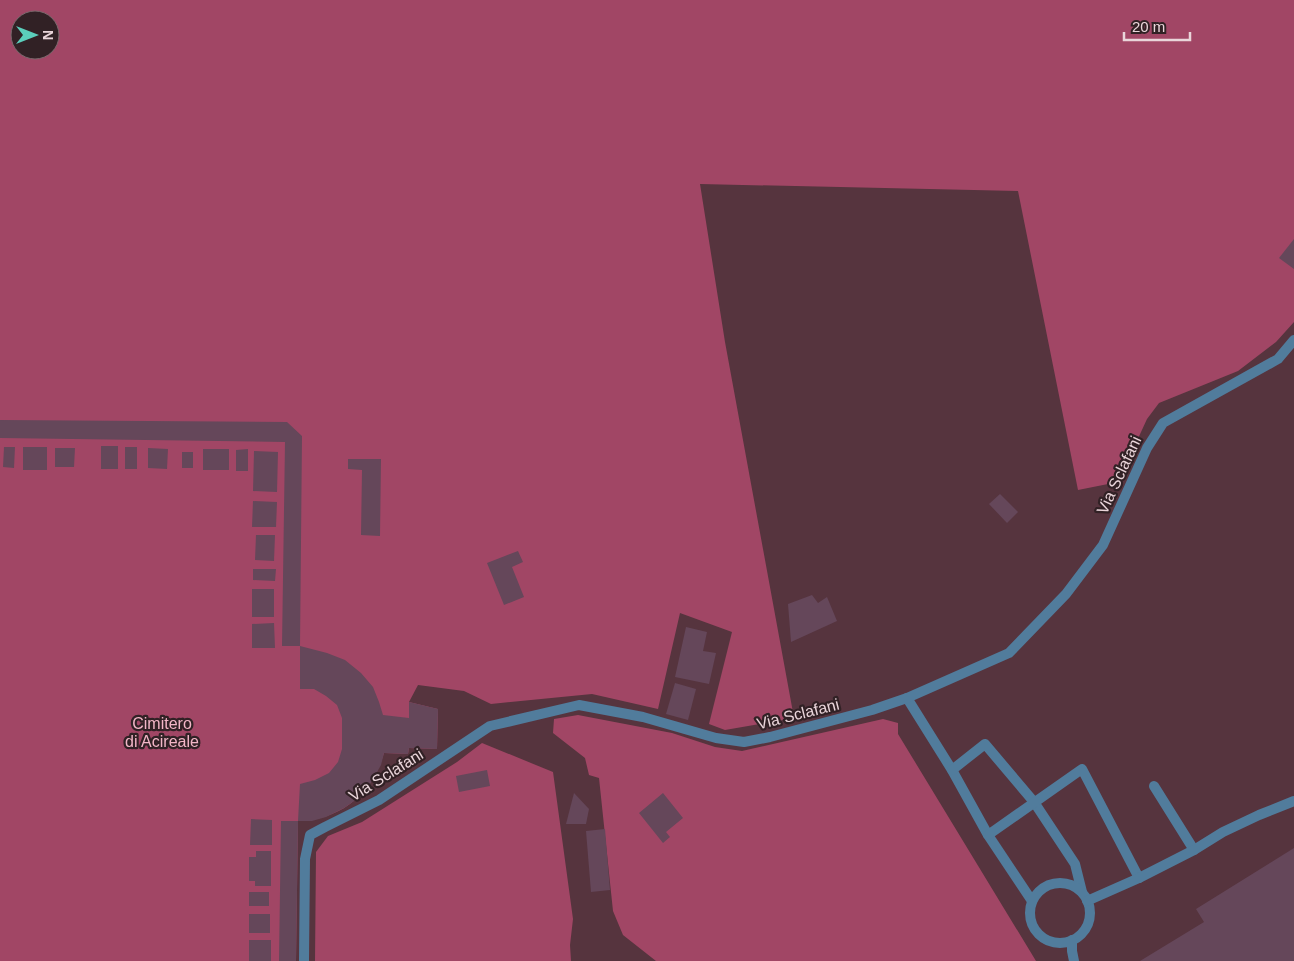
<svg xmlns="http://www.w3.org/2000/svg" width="1294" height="961" viewBox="0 0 1294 961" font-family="Arial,sans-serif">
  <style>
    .green { fill: #a14665; fill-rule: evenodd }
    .building { fill: #65475a }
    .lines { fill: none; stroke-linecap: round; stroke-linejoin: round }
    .service { stroke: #517c9c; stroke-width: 10 }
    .minor { stroke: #517c9c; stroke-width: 10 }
    .labels { text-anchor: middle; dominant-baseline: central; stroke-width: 4.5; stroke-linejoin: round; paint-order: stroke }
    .street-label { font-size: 16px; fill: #ead5da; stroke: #312125 }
    .park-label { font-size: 16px; fill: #f3b6c7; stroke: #312125 }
  </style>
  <rect width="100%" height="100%" fill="#56343e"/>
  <!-- green -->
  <g class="green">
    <path d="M0,0H1294V322L1276,342L1238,371L1159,403L1147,419L1118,482L1078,490L1018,191L700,184L725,342L794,718L725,730L709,724L732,632L680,613L658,709L592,694L491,704L464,691L418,685L409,702L438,709L437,749L409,748L408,754L384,753C372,794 341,820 298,821L296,961H0ZM20,20H50V50H20Z"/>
    <polygon points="578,715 672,733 715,747 742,751 883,719 898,723 898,734 1036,961 656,961 623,935 613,911 599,778 589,775 585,758 553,733 554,719"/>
    <polygon points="482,743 553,772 573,919 570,945 571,961 315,961 316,852 328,836 362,822 457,762"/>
  </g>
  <!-- building -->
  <g class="building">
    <polygon points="1294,239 1294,269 1279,258"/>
    <polygon points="0,420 287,422 302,436 300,646 282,646 285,442 0,438"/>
    <rect x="101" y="446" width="17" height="23"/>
    <polygon points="4,447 15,447 14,468 3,467"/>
    <rect x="23" y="447" width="24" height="23"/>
    <rect x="125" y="447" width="12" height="22"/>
    <polygon points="55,448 75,448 74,467 55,467"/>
    <polygon points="148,448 168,449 167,469 148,468"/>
    <rect x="203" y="449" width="26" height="21"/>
    <polygon points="248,449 248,471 236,471 236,450"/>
    <polygon points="254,451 278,452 277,492 253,491"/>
    <rect x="182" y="452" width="11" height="16"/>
    <polygon points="348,459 381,459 380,536 361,535 362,470 348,469"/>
    <polygon points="1000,494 1018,512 1007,523 989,504"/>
    <polygon points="253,501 277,502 276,527 252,527"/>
    <polygon points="256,535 275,535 274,561 255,560"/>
    <polygon points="518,551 523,562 512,567 524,597 504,605 487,563"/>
    <polygon points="253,569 276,569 275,581 253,580"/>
    <rect x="252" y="589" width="22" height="28"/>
    <polygon points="812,595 818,603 827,597 837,621 791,642 788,604"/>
    <polygon points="274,623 275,648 252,648 252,624"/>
    <polygon points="686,627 707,632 703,651 716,653 709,684 675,677"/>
    <polygon points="300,646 327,653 345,660 361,673 373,687 379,702 383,715 409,718 409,702 438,709 437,749 409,748 408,754 384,753 381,765 372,781 361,796 344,808 326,817 312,821 298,821 296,961 279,961 281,821 298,821 300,784 315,780 329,773 338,762 342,749 342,718 337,705 326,696 314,689 300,689"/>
    <polygon points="675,683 696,689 688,720 666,714"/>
    <polygon points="487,770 490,786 459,792 456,776"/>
    <polygon points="574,793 589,809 586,824 566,824"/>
    <polygon points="663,793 683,818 666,832 670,837 663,843 639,813"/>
    <polygon points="251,819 272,820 272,845 250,845"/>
    <polygon points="605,829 610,890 591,892 586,831"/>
    <polygon points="1294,848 1294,961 1140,961 1204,922 1196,909"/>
    <polygon points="256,851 271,851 271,886 255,886 255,881 249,881 249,857 256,857"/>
    <rect x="249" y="892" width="20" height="14"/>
    <rect x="249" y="914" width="21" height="19"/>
    <rect x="249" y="940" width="22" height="21"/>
  </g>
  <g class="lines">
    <!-- service -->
    <g class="service">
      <polyline points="907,698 952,770 988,835 1032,901"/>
      <polyline points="952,770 985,744 1034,802 1075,864 1082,892"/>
      <polyline points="1154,786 1194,850"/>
      <polyline points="988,835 1082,769 1139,878"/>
      <circle cx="1060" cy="913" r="30"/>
      <polyline points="1087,901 1139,878 1194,850 1223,832 1259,815 1294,801"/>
      <polyline points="1072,940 1072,951 1074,961"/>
    </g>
    <!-- minor -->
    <polyline class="minor" points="304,961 305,859 310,835 325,827 379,800 490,726 579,705 643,717 716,738 744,742 770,737 872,710 907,698 1009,653 1066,594 1103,545 1147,448 1163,423 1278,359 1294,340"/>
  </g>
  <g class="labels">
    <!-- street labels -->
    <g class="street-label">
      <text transform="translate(1119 475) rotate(-65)">Via Sclafani</text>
      <text transform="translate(798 714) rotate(-14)">Via Sclafani</text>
      <text transform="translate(386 775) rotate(-32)">Via Sclafani</text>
    </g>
    <!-- park labels -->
    <g class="park-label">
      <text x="162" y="723">Cimitero<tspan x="162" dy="18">di Acireale</tspan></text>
    </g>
  </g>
  <!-- north arrow -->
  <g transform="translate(35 35) rotate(90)"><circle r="24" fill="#312125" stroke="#7b696d"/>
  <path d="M0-4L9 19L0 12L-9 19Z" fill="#5bcebb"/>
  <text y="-8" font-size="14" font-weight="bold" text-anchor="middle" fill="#ead5da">N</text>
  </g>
  <!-- scale -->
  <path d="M1124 32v8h66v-8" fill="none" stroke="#ead5da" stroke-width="2.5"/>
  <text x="1132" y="32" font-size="15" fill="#ead5da" stroke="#312125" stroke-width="4" paint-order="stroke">20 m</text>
</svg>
